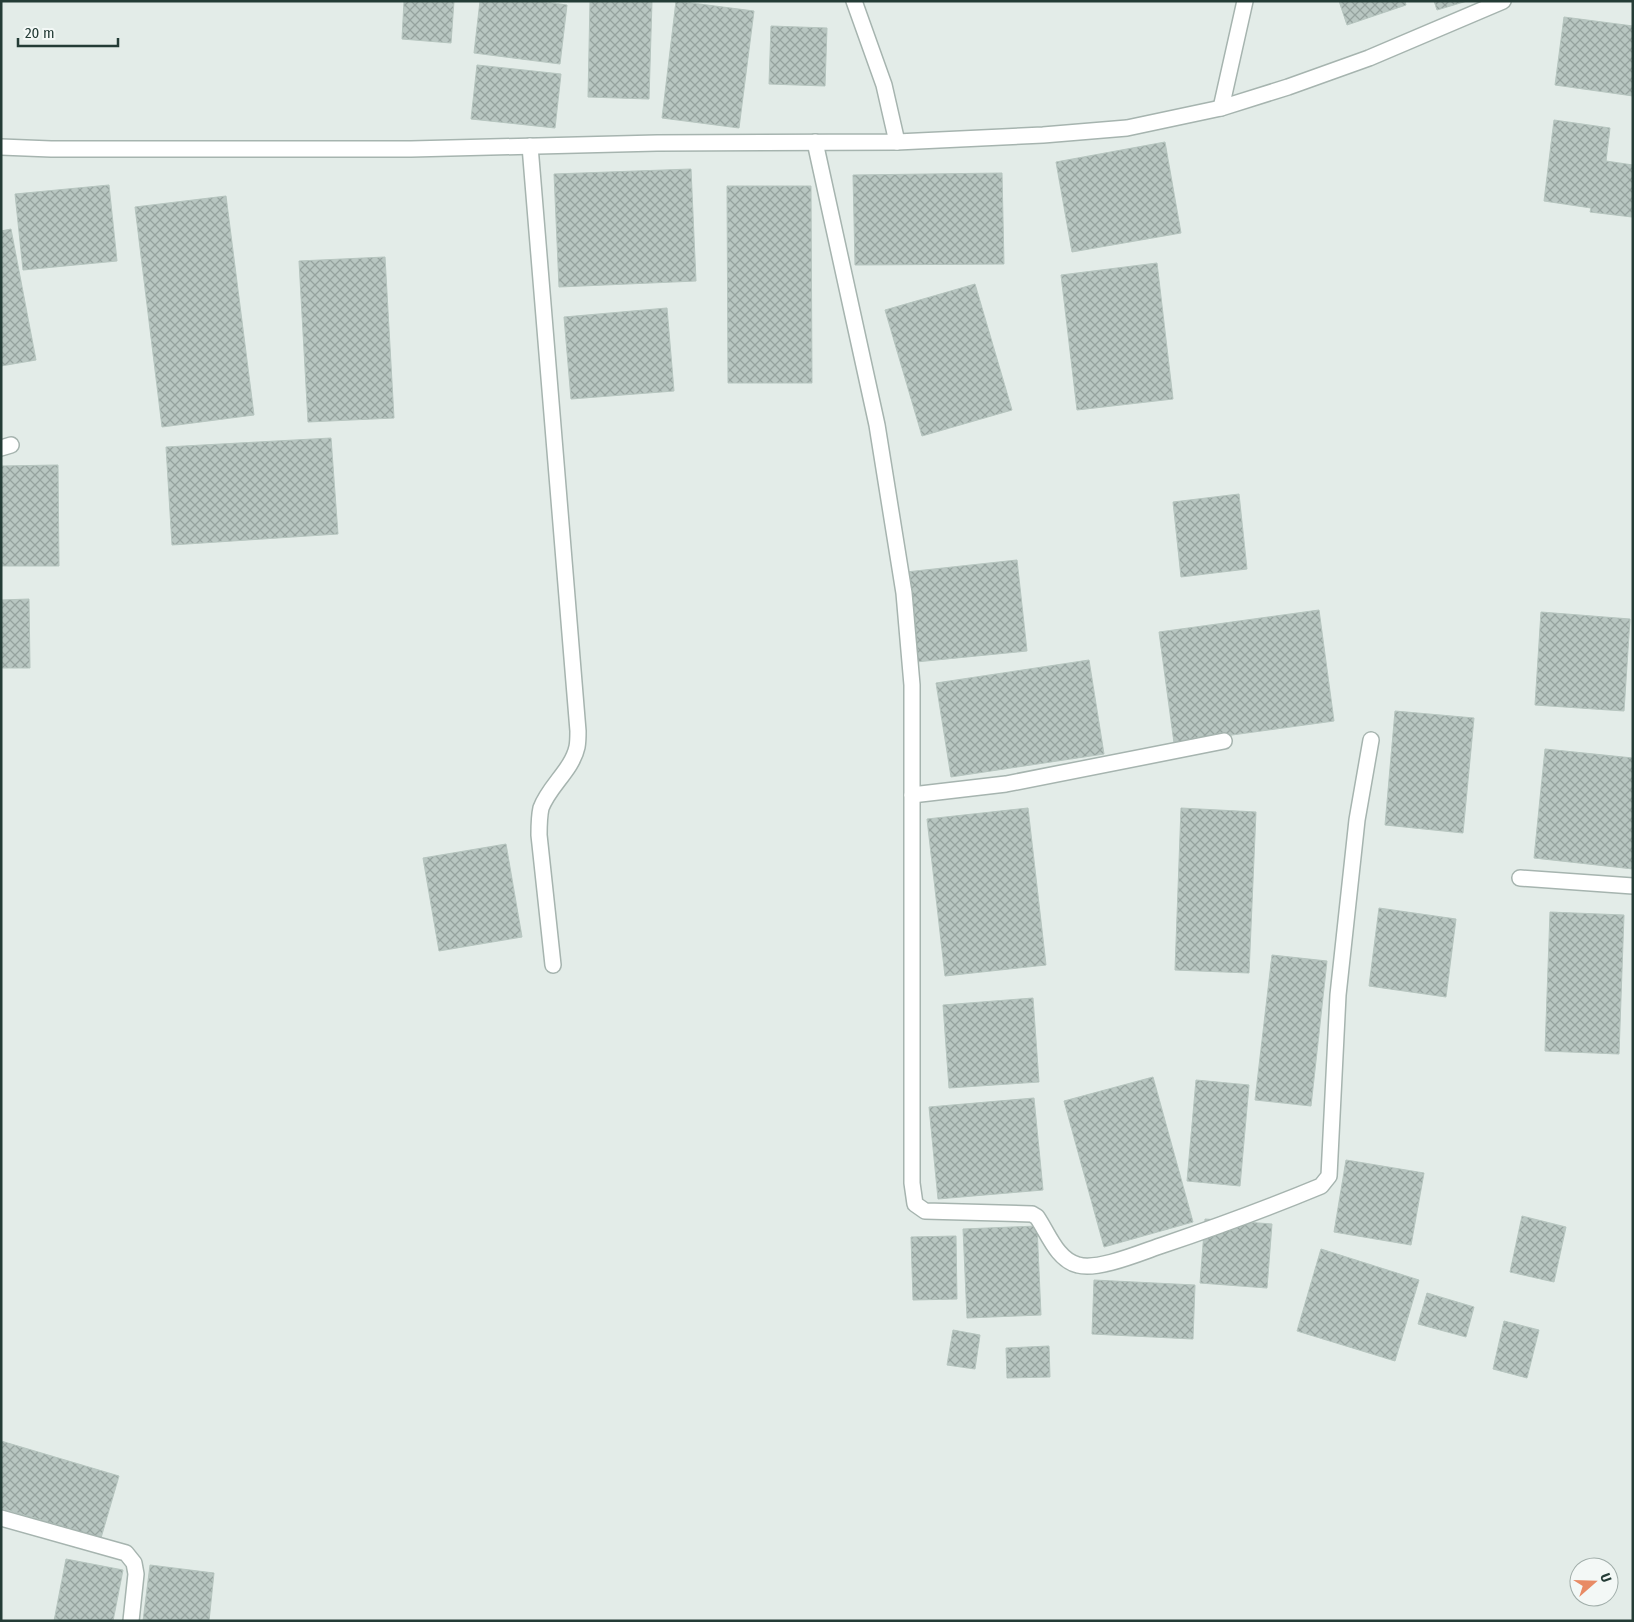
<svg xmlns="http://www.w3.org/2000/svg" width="1634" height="1622" viewBox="0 0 1634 1622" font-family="'Fira Sans Condensed',sans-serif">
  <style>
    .building { fill: url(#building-cross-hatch); stroke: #b6c5bf }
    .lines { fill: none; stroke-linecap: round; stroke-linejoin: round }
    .minor-casing { stroke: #a6b4af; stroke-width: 18 }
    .minor { stroke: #fff; stroke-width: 15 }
  </style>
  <defs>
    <pattern id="building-cross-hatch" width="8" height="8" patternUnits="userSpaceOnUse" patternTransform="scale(1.25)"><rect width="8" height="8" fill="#b8c6c1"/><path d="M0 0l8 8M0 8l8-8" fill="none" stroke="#95a29e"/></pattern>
  </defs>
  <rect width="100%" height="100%" fill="#e3ece8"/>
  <!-- building -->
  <g class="building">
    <polygon points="404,1 454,1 451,43 402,39"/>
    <polygon points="480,1 538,1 567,5 560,64 474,53"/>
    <polygon points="590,1 652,1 649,99 588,97"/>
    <polygon points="676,1 754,11 739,128 662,118"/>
    <polygon points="1339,1 1405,1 1406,5 1347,25"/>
    <polygon points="1434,1 1467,1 1437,10"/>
    <polygon points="1564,17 1633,26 1633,96 1555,85"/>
    <polygon points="771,26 827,28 825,86 769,84"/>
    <polygon points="477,65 561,74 555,128 471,119"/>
    <polygon points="1554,120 1610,128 1606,161 1633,165 1632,217 1590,212 1591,208 1544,201"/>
    <polygon points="1165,142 1181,233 1072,252 1056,162"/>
    <polygon points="691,169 696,281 559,287 554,174"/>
    <polygon points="1002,173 1004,264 855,265 853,175"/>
    <polygon points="109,185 117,261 23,270 15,194"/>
    <polygon points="727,186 811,186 812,383 728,383"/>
    <polygon points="226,196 254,415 162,427 135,207"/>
    <polygon points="11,229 36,360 1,366 1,231"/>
    <polygon points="385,257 394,418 308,422 299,261"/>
    <polygon points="1157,263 1173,399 1077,410 1061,275"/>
    <polygon points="975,284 1012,410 922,436 885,310"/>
    <polygon points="667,308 674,391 571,399 564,317"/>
    <polygon points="331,438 338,534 172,545 166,447"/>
    <polygon points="58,465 59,566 1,566 1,466"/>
    <polygon points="1239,494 1247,569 1181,577 1173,502"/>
    <polygon points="1017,560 1027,651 916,662 906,572"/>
    <polygon points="29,599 30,668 1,668 1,600"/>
    <polygon points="1319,610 1334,721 1174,743 1159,632"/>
    <polygon points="1541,612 1630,619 1624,711 1535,705"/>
    <polygon points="1089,660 1104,754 951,777 936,683"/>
    <polygon points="1395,711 1474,718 1463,833 1385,825"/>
    <polygon points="1545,749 1633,758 1633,869 1534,858"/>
    <polygon points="1028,808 1046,965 945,976 927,819"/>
    <polygon points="1181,808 1256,812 1249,973 1175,970"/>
    <polygon points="506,844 522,937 439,951 423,858"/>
    <polygon points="1379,908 1456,919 1446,997 1369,986"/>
    <polygon points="1550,912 1624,915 1619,1054 1545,1051"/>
    <polygon points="1272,955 1327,961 1311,1106 1255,1100"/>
    <polygon points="1033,998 1039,1082 949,1088 943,1005"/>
    <polygon points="1153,1077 1193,1222 1104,1247 1064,1101"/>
    <polygon points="1196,1080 1249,1085 1240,1186 1187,1181"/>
    <polygon points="1034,1098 1043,1190 938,1199 929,1107"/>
    <polygon points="1346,1160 1424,1173 1411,1245 1334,1232"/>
    <polygon points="1522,1216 1566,1227 1554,1282 1510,1272"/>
    <polygon points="1205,1219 1272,1224 1267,1288 1200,1283"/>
    <polygon points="1037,1226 1041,1315 967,1318 963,1229"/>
    <polygon points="956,1236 957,1299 913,1300 911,1237"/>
    <polygon points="1321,1249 1419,1280 1395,1361 1297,1331"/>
    <polygon points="1094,1280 1195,1285 1193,1339 1092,1334"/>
    <polygon points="1427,1293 1474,1307 1466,1337 1418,1324"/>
    <polygon points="1504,1321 1539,1330 1527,1378 1493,1369"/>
    <polygon points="953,1330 980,1335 975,1369 947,1365"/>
    <polygon points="1049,1346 1050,1377 1007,1378 1006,1348"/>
    <polygon points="1,1441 119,1476 101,1538 1,1508"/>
    <polygon points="66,1559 123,1570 113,1621 54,1621"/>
    <polygon points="150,1565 214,1573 209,1621 143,1621"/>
  </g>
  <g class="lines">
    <defs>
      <g id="minor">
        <polyline points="854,1 884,85 897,142"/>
        <polyline points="1221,108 1245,1"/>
        <path d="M815,142L877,425L904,593L912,685V1183L915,1204L925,1211L1032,1214L1037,1217C1048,1233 1057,1260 1078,1265C1098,1271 1142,1252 1163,1245C1216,1227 1268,1208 1321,1186L1329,1176L1338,995L1357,820L1371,740"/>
        <path d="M530,146L578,731C578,736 578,742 577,747C572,770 549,786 541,808C539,817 539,826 539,835L553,965"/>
        <polyline points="1,147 51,149 411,149 657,143 897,142 1043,135 1127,128 1221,108 1288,87 1369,58 1503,1"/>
        <polyline points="1,448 11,445"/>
        <polyline points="912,795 1006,784 1224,741"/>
        <polyline points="1520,878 1633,886"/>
        <polyline points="1,1518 126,1553 134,1563 136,1574 131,1621"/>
      </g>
    </defs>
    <!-- minor casing -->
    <use href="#minor" class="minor-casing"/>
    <!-- minor -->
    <use href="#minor" class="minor"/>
  </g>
  <!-- border -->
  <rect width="1634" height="1622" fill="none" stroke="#243c36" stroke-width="5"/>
  <!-- north arrow -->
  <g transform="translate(1594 1582) rotate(70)"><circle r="24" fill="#f3f8f6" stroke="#a0ada9"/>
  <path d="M0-4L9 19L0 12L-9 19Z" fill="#e88b65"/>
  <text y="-8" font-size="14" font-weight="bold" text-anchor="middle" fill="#243c36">U</text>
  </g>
  <!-- scale -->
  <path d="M18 38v8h100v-8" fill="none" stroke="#243c36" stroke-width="2.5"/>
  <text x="25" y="38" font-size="15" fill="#243c36" stroke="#f3f8f6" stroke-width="4" paint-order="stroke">20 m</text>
</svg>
